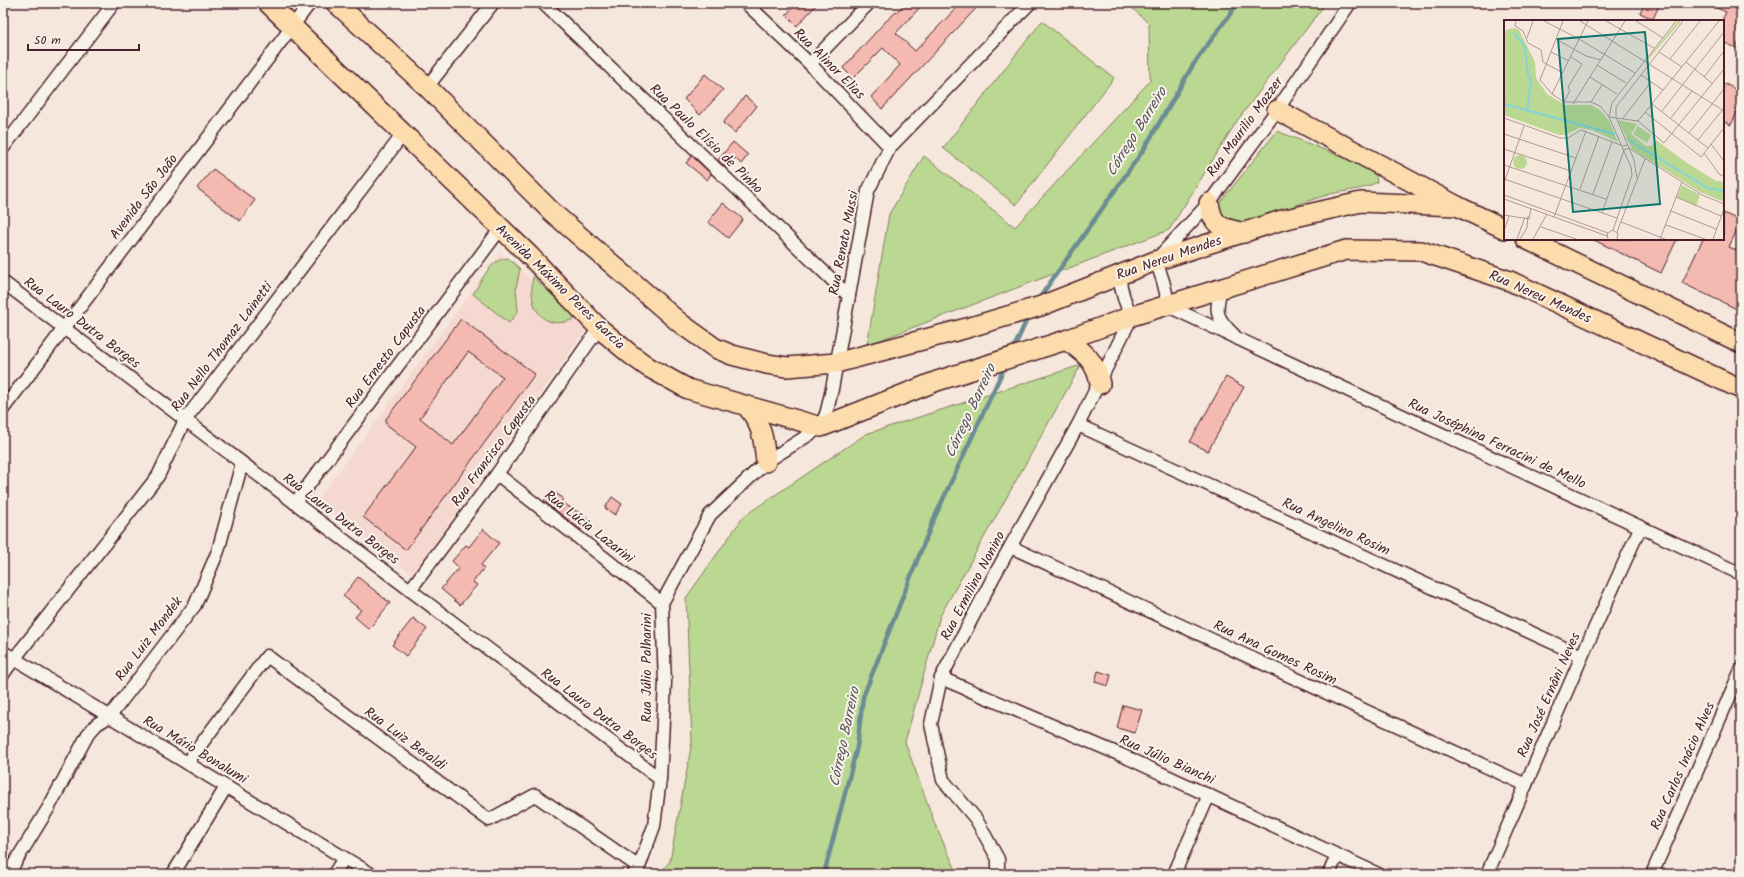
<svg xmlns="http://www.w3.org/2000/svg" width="1744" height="877" viewBox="0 0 1744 877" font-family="Kalam,sans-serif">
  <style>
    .built { fill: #f5d9d0 }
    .green { fill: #bad891; stroke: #827c5e }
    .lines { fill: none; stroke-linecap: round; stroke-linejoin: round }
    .stream { stroke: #6c8c93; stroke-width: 4.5 }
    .building { fill: #f4b9b1; stroke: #4a1f2b; fill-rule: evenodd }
    .street-casing { stroke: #4a1f2b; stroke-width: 15 }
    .primary-casing { stroke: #4a1f2b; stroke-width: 22 }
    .street { stroke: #f7f3e8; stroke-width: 12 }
    .primary { stroke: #fcdcac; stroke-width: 19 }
    .labels { text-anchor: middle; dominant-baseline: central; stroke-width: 4; stroke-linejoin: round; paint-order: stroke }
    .street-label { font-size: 14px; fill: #4a1f2b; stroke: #f7f3e8 }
    .water-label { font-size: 15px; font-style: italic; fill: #5b555f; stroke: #f7f3e8 }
    .inset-river { fill: none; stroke: #82d4d8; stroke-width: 2 }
    .inset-road { fill: none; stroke: #b19796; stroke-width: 1 }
    .view { fill: #0f766e; fill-opacity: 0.15; stroke: #0f766e; stroke-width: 2 }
    .inset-edge { fill: none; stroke: #4a1f2b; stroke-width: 2 }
  </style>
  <rect width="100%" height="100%" fill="#f6e7dd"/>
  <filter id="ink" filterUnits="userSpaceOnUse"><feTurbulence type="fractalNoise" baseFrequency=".025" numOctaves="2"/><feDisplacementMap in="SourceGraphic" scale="8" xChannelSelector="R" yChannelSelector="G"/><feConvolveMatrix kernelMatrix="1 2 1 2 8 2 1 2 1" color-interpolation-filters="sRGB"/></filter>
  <g filter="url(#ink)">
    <!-- built -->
    <polygon class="built" points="500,253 587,328 413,575 316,502"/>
    <!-- green -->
    <g class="green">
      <polygon points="1127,3 1326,3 1237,121 1169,230 867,345 889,214 924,156 1015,227 1150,81 1149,24"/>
      <polygon points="1042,21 1114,78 1016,205 943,148"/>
      <path d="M1277,131L1370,168L1376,176L1377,182C1360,192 1341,190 1324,196C1293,205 1265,219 1234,226L1215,209Z"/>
      <path d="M508,258L520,269L516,288L518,311L509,323L473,294C482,280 490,259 508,258Z"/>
      <path d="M533,277L576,318C543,334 527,307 533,277Z"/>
      <polygon points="1081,365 940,616 905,742 936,827 958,874 660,874 670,861 692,742 686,598 744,516 866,434"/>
    </g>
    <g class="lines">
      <!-- stream -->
      <g class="stream">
        <polyline points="1038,300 1144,149 1193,65 1238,3"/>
        <polyline points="1012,352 1029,315"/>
        <polyline points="824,874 857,747 863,697 932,523 1005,366"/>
      </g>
    </g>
    <!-- building -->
    <g class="building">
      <polygon points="797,3 818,3 797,26 786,15"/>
      <polygon points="906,3 924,3 896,33 915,51 961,3 981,3 882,109 871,97 900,65 883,48 853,78 843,68 884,23"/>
      <polygon points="1645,3 1660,3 1653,19 1640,13"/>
      <polygon points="1705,3 1741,3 1741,37 1736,48 1723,42 1723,18 1726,12"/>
      <polygon points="705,74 723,90 700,115 684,99"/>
      <polygon points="1723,83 1741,92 1741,104 1731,125 1723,121"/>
      <polygon points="745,96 757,106 735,133 723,123"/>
      <polygon points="733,142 748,155 741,164 735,158 727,168 718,160"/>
      <polygon points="692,156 711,174 707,180 686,163"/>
      <polygon points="213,169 255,200 240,221 197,188"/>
      <polygon points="723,203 743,219 728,238 708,222"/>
      <polygon points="1723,213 1741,221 1729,247 1741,252 1741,311 1682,283 1703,239 1723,239"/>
      <polygon points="1592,239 1677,239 1661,273"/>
      <path d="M461,319L535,374L406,550L363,517L416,447L386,424V419ZM468,352L503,377L453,445L420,418Z"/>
      <polygon points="1226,377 1244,387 1208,451 1190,442"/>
      <polygon points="551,490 563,498 561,502 588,518 581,530 544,501"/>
      <polygon points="612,497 622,504 615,515 605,508"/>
      <polygon points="483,529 499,543 481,565 484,568 473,582 477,585 460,605 441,589 459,568 452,561 466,545 469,547"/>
      <polygon points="358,577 390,603 369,629 355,617 361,610 343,596"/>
      <polygon points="413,618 427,629 406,656 392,645"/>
      <polygon points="1098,671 1111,675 1108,686 1095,682"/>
      <polygon points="1123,705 1142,710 1135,733 1117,728"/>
    </g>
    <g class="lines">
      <defs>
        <g id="street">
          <polyline points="543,3 849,296"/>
          <polyline points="746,3 810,64 890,147"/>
          <path d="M1350,3L1277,110L1209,203L1155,261C1163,276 1166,289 1168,306L1741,574"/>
          <polyline points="810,64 869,3"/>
          <polyline points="427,87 493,3"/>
          <polyline points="3,148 114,3"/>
          <polyline points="3,282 660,779"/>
          <path d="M1221,288C1215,312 1215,317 1234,335"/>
          <polyline points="3,409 310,3"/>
          <polyline points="1078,425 1582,656"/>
          <polyline points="497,474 662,603"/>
          <polyline points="295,503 501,228"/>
          <polyline points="1011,547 1526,785"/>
          <polyline points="410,590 497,474 599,328"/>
          <polyline points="3,652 371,874"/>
          <polyline points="3,674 14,659 158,476 185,420 404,133"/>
          <polyline points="941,678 1128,758 1378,874"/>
          <polyline points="187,763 267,656 489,820 535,795 639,867"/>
          <polyline points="8,874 49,807 88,734 97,724 110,716 195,605 218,551 242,463"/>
          <polyline points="173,874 226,787"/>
          <polyline points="334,874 344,858"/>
          <polyline points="634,874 639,867 654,826 660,779 665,683 662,603 710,515 766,462 821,427 827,411 832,389 868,191 890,147 1030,3"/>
          <path d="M998,874V859L976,819L943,780L931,724L941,678L994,576L1078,425L1132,316C1124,303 1121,291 1119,275"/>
          <polyline points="1174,874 1209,795"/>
          <polyline points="1329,874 1337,855"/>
          <polyline points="1487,874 1582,656 1640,528"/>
          <polyline points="1652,874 1741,670"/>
        </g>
        <g id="primary">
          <polyline points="268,3 530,256 599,328 630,354 648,367 688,389 821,427 937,381 1066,340 1132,316 1346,250 1421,251 1510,281 1741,389"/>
          <polyline points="336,3 427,87 553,213 680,323 715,348 732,355 767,364 787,367 836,363 967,328 1041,306 1155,261 1282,220 1361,202 1457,206"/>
          <polyline points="1277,110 1457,206 1505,229"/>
          <path d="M1209,203C1213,228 1221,227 1244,233"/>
          <polyline points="1526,239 1741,343"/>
          <path d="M1066,340C1084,352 1096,361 1100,384"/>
          <path d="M748,408C762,424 764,441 766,462"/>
        </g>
      </defs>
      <!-- street casing -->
      <use href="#street" class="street-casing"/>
      <!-- primary casing -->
      <use href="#primary" class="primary-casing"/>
      <!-- street -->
      <use href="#street" class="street"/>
      <!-- primary -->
      <use href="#primary" class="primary"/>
    </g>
  </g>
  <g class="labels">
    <!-- street labels -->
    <g class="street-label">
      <text transform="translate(829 64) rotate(45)">Rua Alinor Elias</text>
      <text transform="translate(1245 127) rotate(-54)">Rua Maurilio Mazzer</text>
      <text transform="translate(706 139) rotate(44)">Rua Paulo Elísio de Pinho</text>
      <text transform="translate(144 197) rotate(-53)">Avenida São João</text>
      <text transform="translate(844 243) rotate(-79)">Rua Renato Mussi</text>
      <text transform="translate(1169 258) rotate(-19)">Rua Nereu Mendes</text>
      <text transform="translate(560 287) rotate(44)">Avenida Máximo Peres Garcia</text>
      <text transform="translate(1540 297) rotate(24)">Rua Nereu Mendes</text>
      <text transform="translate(82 323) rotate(37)">Rua Lauro Dutra Borges</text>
      <text transform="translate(222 347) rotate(-53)">Rua Nello Thomaz Lainetti</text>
      <text transform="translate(386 357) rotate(-53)">Rua Ernesto Capusta</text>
      <text transform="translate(1497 444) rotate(25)">Rua Joséphina Ferracini de Mello</text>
      <text transform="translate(494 451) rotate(-54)">Rua Francisco Capusta</text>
      <text transform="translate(341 519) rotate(37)">Rua Lauro Dutra Borges</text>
      <text transform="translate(589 527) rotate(38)">Rua Lúcia Lazarini</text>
      <text transform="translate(1336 527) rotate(25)">Rua Angelino Rosim</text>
      <text transform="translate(973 586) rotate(-62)">Rua Ermilino Nonino</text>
      <text transform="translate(149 639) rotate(-53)">Rua Luiz Mondek</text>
      <text transform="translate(1275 653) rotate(25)">Rua Ana Gomes Rosim</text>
      <text transform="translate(647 668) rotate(-90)">Rua Júlio Palharini</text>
      <text transform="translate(1549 695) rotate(-66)">Rua José Ernâni Neves</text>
      <text transform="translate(599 714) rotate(37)">Rua Lauro Dutra Borges</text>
      <text transform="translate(405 739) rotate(36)">Rua Luiz Beraldi</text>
      <text transform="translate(195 750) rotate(31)">Rua Mário Bonalumi</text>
      <text transform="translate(1167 760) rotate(24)">Rua Júlio Bianchi</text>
      <text transform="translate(1683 766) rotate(-66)">Rua Carlos Inácio Alves</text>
    </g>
    <!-- water labels -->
    <g class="water-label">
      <text transform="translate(1137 132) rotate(-58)">Córrego Barreiro</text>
      <text transform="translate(971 411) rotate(-65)">Córrego Barreiro</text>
      <text transform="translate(845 737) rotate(-78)">Córrego Barreiro</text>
    </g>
  </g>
  <!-- overview -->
  <g transform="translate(1504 20)">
    <rect width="220" height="220" fill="#f6e7dd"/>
    <path d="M174,1H177L143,41V39ZM10,8L15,10L31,42L32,58L43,74L61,85H87L96,90L105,101L114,122L88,110L75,108L61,115H55L0,95V18L2,10ZM114,100L133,104L127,114L142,126H148L152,120L183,143L212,161L220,162V182L196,172L128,129ZM134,106L147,115L143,123L129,114ZM9 142a7 7 0 1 1 14 0a7 7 0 1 1-14 0ZM178,165L196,175L192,186L173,177Z" fill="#bad891"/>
    <path class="inset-river" d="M10,13L21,27L24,56L27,60L23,92M0,84L111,114M123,119L204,168L220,171"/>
    <path class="inset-road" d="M12,1L11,6L19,11L24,23L37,30L39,42L59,53M40,1L75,19L131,53M59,1L36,60L48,74L60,82H87L96,86L105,97L134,101L160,123L220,49M76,1L220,91M102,1L150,28M132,1L159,18M23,18L29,1M52,19L82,36L97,40M47,32L65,41M155,32L178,47M166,39L196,1M182,42L209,64M93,45L122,63M137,55L159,70M86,57L113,74M200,57L220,31M48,74L84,1M60,82L66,71L64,67L78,44L67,37M87,82L98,65M69,84L121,1M148,84L204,128M158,91L220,12M141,92L197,137L220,108M0,98L56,118H64L77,110L119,126L123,125M119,98L147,62M167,98L188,71M134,101L215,1M185,113L220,69M0,114L72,138M194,120L220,88M207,124L220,141M0,129L67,151M200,133L216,155H220M0,145L102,179M133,158L130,140L112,97V87L179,1M0,159L113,198M0,163L20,106M76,169L95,116M89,174L108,122M0,175L104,213M172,177L217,196M0,179L103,216M167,191L212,209M98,193L120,130L125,128L198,175L220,184M0,195L25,199L27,188M50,197L82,111M117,202L161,219M162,205L201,219M37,207L72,219M109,210L128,155L127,147L105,97L108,83L172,1M0,211L5,196M113,212L141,139M13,219L21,197M16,219L23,208L24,196M29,219L43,194M104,219L103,214L108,210L114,213L113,219M156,219L178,162M209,219L220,189"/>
    <path class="view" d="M141,12L156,184L69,192L54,19Z"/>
    <rect width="220" height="220" class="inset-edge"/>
  </g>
  <!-- margin -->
  <rect width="1744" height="877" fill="none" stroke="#f7f3e8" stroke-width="16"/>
  <rect x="8" y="8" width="1728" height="861" fill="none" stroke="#4a1f2b" stroke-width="1.5" filter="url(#ink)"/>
  <!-- scale -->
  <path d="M28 44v6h111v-6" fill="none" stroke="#4a1f2b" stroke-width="2"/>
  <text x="34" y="44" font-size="12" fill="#4a1f2b" stroke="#f7f3e8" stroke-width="3" paint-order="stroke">50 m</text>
</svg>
